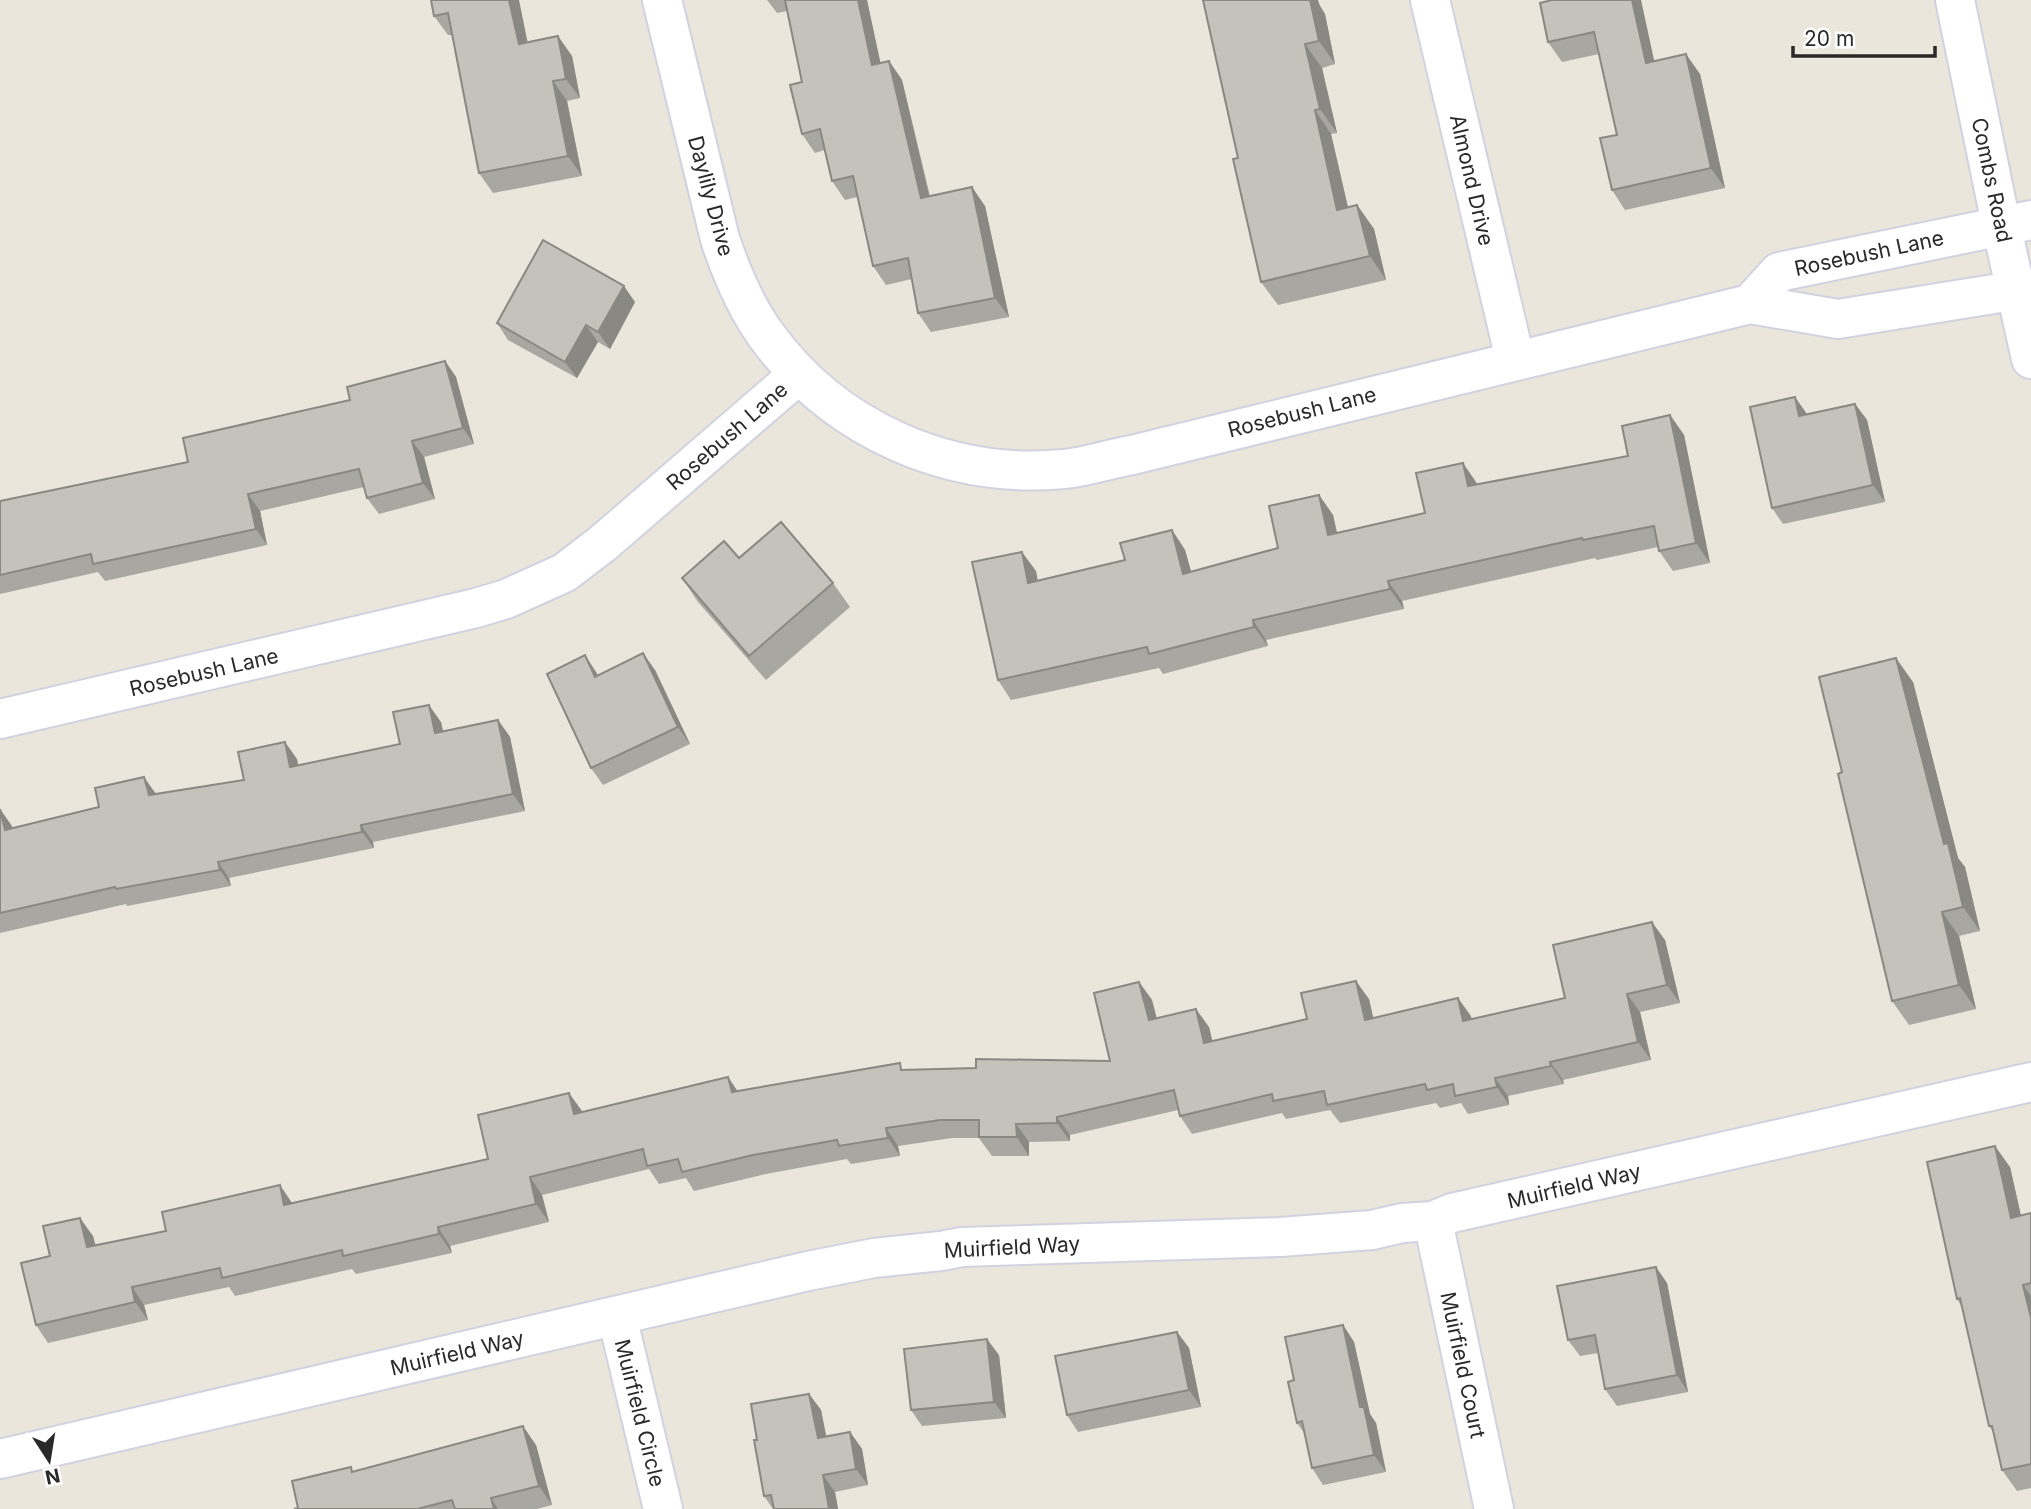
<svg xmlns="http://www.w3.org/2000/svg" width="2031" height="1509" viewBox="0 0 2031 1509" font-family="Inter,sans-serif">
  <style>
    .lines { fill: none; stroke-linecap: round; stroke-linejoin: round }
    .minor-casing { stroke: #d1d2e0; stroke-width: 42 }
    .minor { stroke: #fff; stroke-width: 38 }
    .wall { fill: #a9a7a1 }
    .shaded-wall { fill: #8a8883 }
    .building { fill: #c5c2bb; stroke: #8a8883; stroke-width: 2 }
    .labels { text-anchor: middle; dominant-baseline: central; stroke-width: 5; stroke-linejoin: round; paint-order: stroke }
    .street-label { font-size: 21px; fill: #292929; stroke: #fff }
  </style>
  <rect width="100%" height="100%" fill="#eae6dc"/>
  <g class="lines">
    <defs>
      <g id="minor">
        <path d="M662,0L720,239C731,272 745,306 766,335C834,429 948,480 1064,469C1086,467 1109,459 1132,455L1750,304L1838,319L2031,288"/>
        <polyline points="1430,0 1515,359"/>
        <polyline points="1955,0 2001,224 2031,359"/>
        <polyline points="1750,304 1779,272 2031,220"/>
        <polyline points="0,719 476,608 506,599 564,573 602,544 799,374"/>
        <polyline points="1433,1221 1494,1509"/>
        <polyline points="617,1316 663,1509"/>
        <polyline points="0,1459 808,1271 874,1258 941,1251 962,1247 1280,1237 1372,1230 1402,1223 1433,1221 1452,1213 2031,1082"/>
      </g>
    </defs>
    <!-- minor casing -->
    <use href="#minor" class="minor-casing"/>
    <!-- minor -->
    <use href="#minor" class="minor"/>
  </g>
  <!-- wall -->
  <g class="wall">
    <polygon points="431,0 528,42 572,56 580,98 567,101 582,176 493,193 479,173 452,35 448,35 434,16"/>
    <polygon points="767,0 867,0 880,63 889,61 902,80 930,196 985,206 1009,317 931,332 918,313 912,279 886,285 873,266 857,197 845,200 832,181 825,150 815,153 802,134 802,82 787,11 777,13"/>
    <polygon points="1552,0 1655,61 1700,74 1725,188 1625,210 1612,190 1617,135 1599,54 1562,62 1548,42"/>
    <polygon points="1320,6 1325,14 1335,64 1322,68 1337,133 1331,134 1348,207 1357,205 1374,229 1386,280 1278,305 1261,282 1238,158"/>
    <polygon points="635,302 610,349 598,342 577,378 508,340 497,323"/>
    <polygon points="445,361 456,377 474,444 424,457 435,499 379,514 367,498 364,487 260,511 267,545 105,581 98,572 0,594 0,501 188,462 350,400"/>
    <polygon points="1855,404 1867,420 1885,502 1783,524 1772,508 1807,414"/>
    <polygon points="1670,415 1684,435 1710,563 1673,571 1659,551 1658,547 1597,560 1595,558 1402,601 1404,609 1266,640 1268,646 1163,674 1159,668 1011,700 998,680 1036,571 1037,581 1125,560 1172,530 1185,550 1191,571 1278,548 1319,495 1333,515 1337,533 1425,513 1476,482 1477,484 1628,456"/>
    <polygon points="739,558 833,583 850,607 766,680 698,602 682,578"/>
    <polygon points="655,670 690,744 603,785 591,768 596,672 598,675"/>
    <polygon points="1913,682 1958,858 1965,867 1980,931 1959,936 1976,1009 1909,1025 1892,1001 1842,772"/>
    <polygon points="498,720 510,737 525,811 373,842 374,848 229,878 231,886 127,906 126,904 0,933 0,809 12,828 156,794 244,780 297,759 298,765 400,744 441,722 443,731"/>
    <polygon points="1665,940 1680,1003 1640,1012 1651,1060 1563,1080 1564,1084 1508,1096 1509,1105 1468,1114 1461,1103 1440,1108 1436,1103 1340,1123 1330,1110 1286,1119 1282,1113 1192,1134 1180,1116 1178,1110 1070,1135 1070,1141 1029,1142 1029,1156 992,1156 979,1138 952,1138 898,1146 900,1156 851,1164 847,1159 766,1174 694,1191 686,1178 659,1184 649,1169 542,1195 549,1222 450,1246 452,1253 356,1274 352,1269 235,1296 229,1287 144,1305 148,1320 48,1343 36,1325 50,1256 93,1236 96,1246 488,1159 582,1111 582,1112 738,1091 904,1070 976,1068 1110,1061 1139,982 1152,1000 1157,1018 1209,1027 1212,1041 1307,1019 1369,999 1373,1018 1471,1016 1471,1019 1565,998"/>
    <polygon points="2010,1167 2021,1216 2031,1214 2031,1488 2017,1491 2002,1470 1994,1433 1989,1426 1962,1307 1957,1299"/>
    <polygon points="1667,1283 1688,1392 1617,1406 1605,1389 1598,1353 1580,1356 1568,1340"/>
    <polygon points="1343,1325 1354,1342 1370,1414 1376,1423 1386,1472 1323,1485 1312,1468 1305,1434 1297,1423 1294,1380"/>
    <polygon points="1177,1332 1189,1348 1201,1407 1078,1432 1067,1415"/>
    <polygon points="999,1355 1006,1418 922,1426 911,1410"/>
    <polygon points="809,1394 821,1410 826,1437 850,1432 862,1449 868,1485 835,1492 838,1509 773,1509 764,1496 757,1440"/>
    <polygon points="536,1445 552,1505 537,1509 294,1509 298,1508 354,1472"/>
  </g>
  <!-- shaded-wall -->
  <g class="shaded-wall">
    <polygon points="509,0 519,0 532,64 519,44"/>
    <polygon points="858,0 867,0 885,84 872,65"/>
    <polygon points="1310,0 1318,0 1320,6 1325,14 1335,64 1319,41"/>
    <polygon points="1632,0 1641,0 1659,83 1646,63"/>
    <polygon points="558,36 572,56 580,98 566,79"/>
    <polygon points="1305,44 1322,68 1337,133 1320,109"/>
    <polygon points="1686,54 1700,74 1725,188 1711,168"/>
    <polygon points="889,61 902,80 934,217 921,198"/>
    <polygon points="553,81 567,101 582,176 568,156"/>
    <polygon points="1315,110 1331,134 1354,234 1337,210"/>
    <polygon points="972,187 985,206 1009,317 995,298"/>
    <polygon points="1357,205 1374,229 1386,280 1370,256"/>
    <polygon points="624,286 635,302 610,349 598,332"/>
    <polygon points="586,325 598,342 577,378 565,362"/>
    <polygon points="445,361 456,377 474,444 463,428"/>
    <polygon points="1795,397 1807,414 1799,416"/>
    <polygon points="1855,404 1867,420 1885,502 1873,485"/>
    <polygon points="1670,415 1684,435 1710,563 1696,543"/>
    <polygon points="412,441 424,457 435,499 423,483"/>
    <polygon points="1463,463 1476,482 1481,505 1468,486"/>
    <polygon points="248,494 260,511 267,545 256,529"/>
    <polygon points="1319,495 1333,515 1342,555 1328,535"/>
    <polygon points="1172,530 1185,550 1197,593 1183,574"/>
    <polygon points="1022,552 1036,571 1042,603 1028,583"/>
    <polygon points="1388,581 1402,601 1404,609 1390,589"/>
    <polygon points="1253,620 1266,640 1268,646 1254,627"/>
    <polygon points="643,653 655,670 690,744 678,727"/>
    <polygon points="585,655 596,672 607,693 595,677"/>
    <polygon points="1896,658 1913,682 1958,858 1965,867 1980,931 1963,907 1944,844"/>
    <polygon points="429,705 441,722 447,750 435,733"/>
    <polygon points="498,720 510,737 525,811 513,794"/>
    <polygon points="285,742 297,759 301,784 290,767"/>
    <polygon points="144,777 156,794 160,812 149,795"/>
    <polygon points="0,809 12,826 16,847 5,830"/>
    <polygon points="361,825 373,842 374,848 362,832"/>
    <polygon points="218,862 229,878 231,886 220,870"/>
    <polygon points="1942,912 1959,936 1976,1009 1959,985"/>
    <polygon points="1652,922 1665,940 1680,1003 1667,985"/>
    <polygon points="1356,981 1369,999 1378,1039 1365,1020"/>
    <polygon points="1139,982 1152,1000 1161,1038 1149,1020"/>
    <polygon points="1627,994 1640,1012 1651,1060 1638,1042"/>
    <polygon points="1458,998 1471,1016 1476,1039 1463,1021"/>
    <polygon points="1196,1009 1209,1027 1217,1061 1204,1043"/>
    <polygon points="1550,1062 1563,1080 1564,1084 1551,1066"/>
    <polygon points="728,1077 741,1096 732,1092"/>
    <polygon points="1495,1078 1508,1096 1509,1105 1497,1087"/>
    <polygon points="569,1093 582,1111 587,1132 574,1114"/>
    <polygon points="1057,1117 1070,1135 1070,1141 1057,1123"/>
    <polygon points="1016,1124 1029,1142 1029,1156 1017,1137"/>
    <polygon points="886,1128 898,1146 900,1156 888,1138"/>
    <polygon points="1995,1146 2010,1167 2026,1238 2011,1218"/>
    <polygon points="530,1177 542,1195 549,1222 536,1204"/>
    <polygon points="280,1185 292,1203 284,1205"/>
    <polygon points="80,1218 93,1236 100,1266 87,1247"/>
    <polygon points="438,1227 450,1246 452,1253 439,1234"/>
    <polygon points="1656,1267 1667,1283 1688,1392 1677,1375"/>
    <polygon points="2023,1285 2031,1296 2031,1318"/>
    <polygon points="132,1287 144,1305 148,1320 135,1302"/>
    <polygon points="1343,1325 1354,1342 1370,1414 1376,1423 1386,1472 1374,1455 1360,1407"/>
    <polygon points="1177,1332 1189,1348 1201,1407 1189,1390"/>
    <polygon points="987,1339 999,1355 1006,1418 994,1402"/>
    <polygon points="809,1394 821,1410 830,1455 818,1438"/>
    <polygon points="523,1426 536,1445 552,1505 539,1486"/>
    <polygon points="850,1432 862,1449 868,1485 856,1469"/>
    <polygon points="823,1475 835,1492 838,1509 829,1509"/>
    <polygon points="491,1498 498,1509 494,1509"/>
  </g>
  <!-- building -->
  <g class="building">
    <polygon points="431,0 509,0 519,44 558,36 566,79 553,81 568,156 479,173 448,13 434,16"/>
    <polygon points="785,0 858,0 872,65 889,61 921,198 972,187 995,298 918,313 908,258 873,266 853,176 832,181 820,129 802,134 790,85 802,82"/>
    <polygon points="1203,0 1310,0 1319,41 1305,44 1320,109 1315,110 1337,210 1357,205 1370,256 1261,282 1233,159 1238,158"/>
    <polygon points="1552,0 1632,0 1646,63 1686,54 1711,168 1612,190 1600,138 1617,135 1594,32 1548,42 1540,3"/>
    <polygon points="543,240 624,286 598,332 586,325 565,362 497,323"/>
    <polygon points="445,361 463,428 412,441 423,483 367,498 359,469 248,494 256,529 93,564 91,554 0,575 0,501 188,462 183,438 350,400 347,387"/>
    <polygon points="1795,397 1799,416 1855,404 1873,485 1772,508 1750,407"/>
    <polygon points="1670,415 1696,543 1659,551 1654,526 1583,540 1582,538 1388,581 1390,589 1253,620 1254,627 1149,654 1147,647 998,680 972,562 1022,552 1028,583 1125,560 1120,543 1172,530 1183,574 1278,548 1269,506 1319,495 1328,535 1425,513 1416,473 1463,463 1468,486 1628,456 1622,426"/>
    <polygon points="781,522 833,583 749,656 682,578 724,541 739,558"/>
    <polygon points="643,653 678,727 591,768 547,674 585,655 595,677"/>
    <polygon points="1896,658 1944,844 1948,843 1963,907 1942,912 1959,985 1892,1001 1838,774 1842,772 1819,677"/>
    <polygon points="429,705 435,733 498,720 513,794 361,825 362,832 218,862 220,870 116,889 115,887 0,913 0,809 5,830 99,807 95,788 144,777 149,795 244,780 238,752 285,742 290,767 400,744 393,712"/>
    <polygon points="1652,922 1667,985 1627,994 1638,1042 1550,1062 1551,1066 1495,1078 1497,1087 1455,1096 1453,1084 1427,1090 1425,1084 1327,1105 1324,1091 1273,1101 1272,1094 1180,1116 1174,1090 1057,1117 1057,1123 1016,1124 1017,1137 979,1137 979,1120 940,1120 886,1128 888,1138 839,1146 837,1140 753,1155 682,1172 678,1159 647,1166 643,1149 530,1177 536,1204 438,1227 439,1234 343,1256 342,1250 222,1278 220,1268 132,1287 135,1302 36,1325 21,1263 50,1256 43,1226 80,1218 87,1247 166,1231 162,1212 280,1185 284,1205 488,1159 478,1115 569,1093 574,1114 728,1077 732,1092 900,1063 901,1070 976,1068 976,1059 1110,1061 1094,993 1139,982 1149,1020 1196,1009 1204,1043 1307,1019 1301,993 1356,981 1365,1020 1458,998 1463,1021 1565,998 1553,945"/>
    <polygon points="1995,1146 2011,1218 2031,1213 2031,1283 2023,1285 2031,1318 2031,1464 2002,1470 1992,1426 1989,1426 1960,1298 1957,1299 1927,1162"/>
    <polygon points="1656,1267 1677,1375 1605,1389 1595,1335 1568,1340 1557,1286"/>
    <polygon points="1343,1325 1360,1407 1364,1407 1374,1455 1312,1468 1302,1421 1297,1423 1288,1382 1294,1380 1285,1337"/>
    <polygon points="1177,1332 1189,1390 1067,1415 1055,1356"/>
    <polygon points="987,1339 994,1402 911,1410 904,1349"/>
    <polygon points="809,1394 818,1438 850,1432 856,1469 823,1475 829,1509 774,1509 771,1495 764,1496 754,1440 757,1440 751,1404"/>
    <polygon points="523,1426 539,1486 491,1498 494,1509 455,1509 452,1500 417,1509 294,1509 298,1508 292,1481 351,1467 352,1472"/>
  </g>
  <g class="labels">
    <!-- street labels -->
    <g class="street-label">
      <text transform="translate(1472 180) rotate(77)">Almond Drive</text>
      <text transform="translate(1992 180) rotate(78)">Combs Road</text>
      <text transform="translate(711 196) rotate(75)">Daylily Drive</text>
      <text transform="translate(1869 253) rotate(-12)">Rosebush Lane</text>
      <text transform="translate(1302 412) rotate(-14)">Rosebush Lane</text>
      <text transform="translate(727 436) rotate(-41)">Rosebush Lane</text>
      <text transform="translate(204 672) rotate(-13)">Rosebush Lane</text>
      <text transform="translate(1574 1186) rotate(-13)">Muirfield Way</text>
      <text transform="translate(1012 1247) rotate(-3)">Muirfield Way</text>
      <text transform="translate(457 1353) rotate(-13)">Muirfield Way</text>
      <text transform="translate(1463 1365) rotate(78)">Muirfield Court</text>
      <text transform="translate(640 1413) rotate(76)">Muirfield Circle</text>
    </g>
  </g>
  <!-- north arrow -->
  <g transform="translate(49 1460) rotate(168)" stroke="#ffffff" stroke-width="5" paint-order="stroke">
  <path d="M0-5L12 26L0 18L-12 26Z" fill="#292929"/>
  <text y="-10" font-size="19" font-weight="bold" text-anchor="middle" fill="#292929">N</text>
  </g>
  <!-- scale -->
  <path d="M1793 46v10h142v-10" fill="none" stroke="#292929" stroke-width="3.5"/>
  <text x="1804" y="46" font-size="21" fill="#292929" stroke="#ffffff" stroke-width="5" paint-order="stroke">20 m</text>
</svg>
